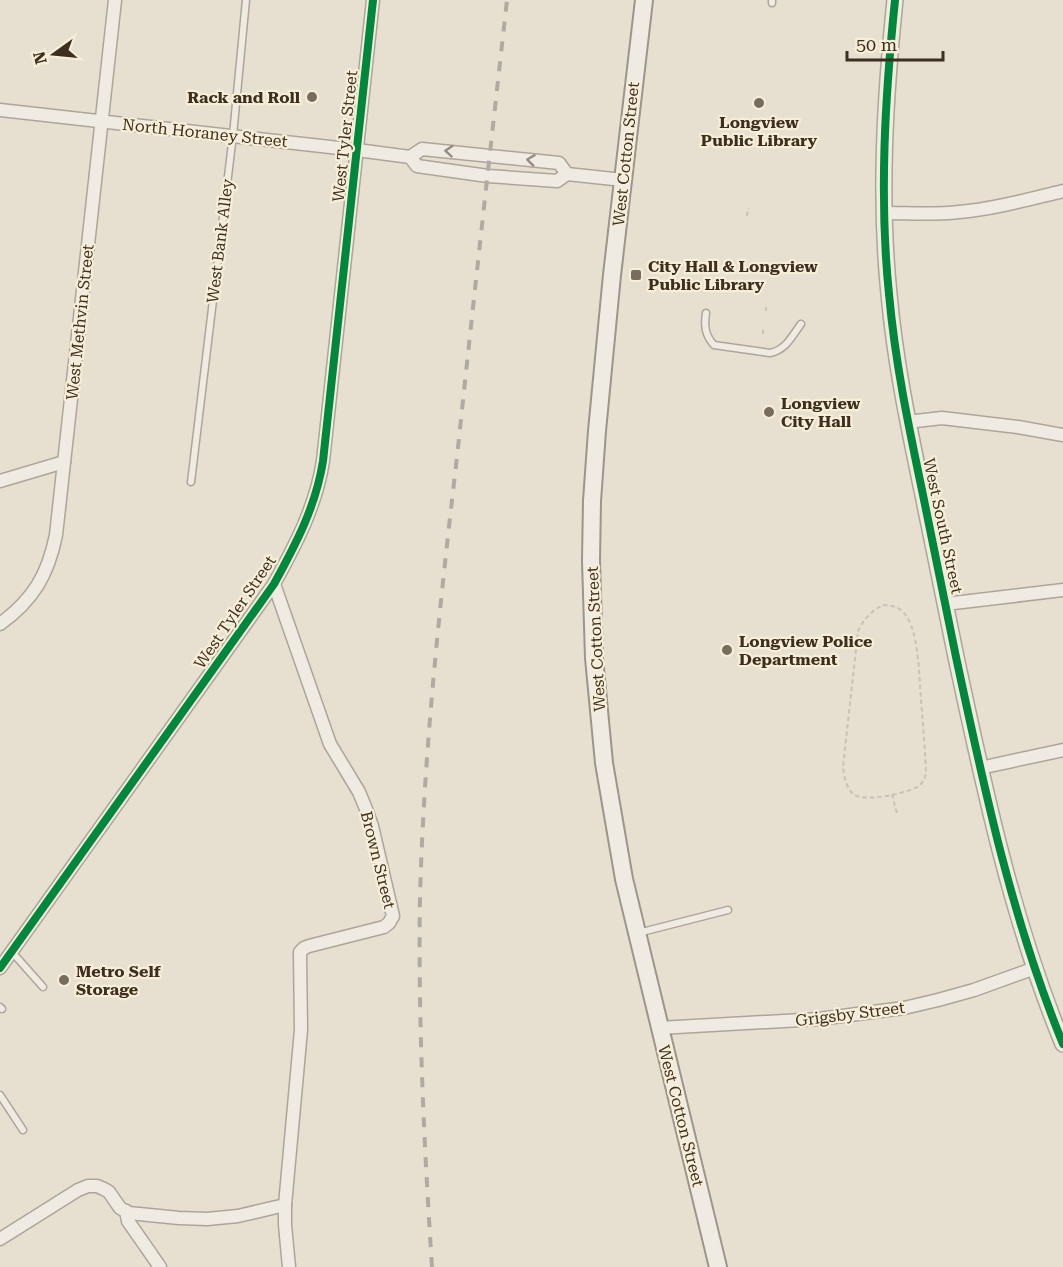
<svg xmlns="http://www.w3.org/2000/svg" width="1063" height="1267" viewBox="0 0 1063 1267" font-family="'Roboto Serif',serif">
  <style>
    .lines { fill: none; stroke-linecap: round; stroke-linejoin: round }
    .service-casing { stroke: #ada599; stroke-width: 9 }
    .minor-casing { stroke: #ada599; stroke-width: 15 }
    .tertiary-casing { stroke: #ada599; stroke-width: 18 }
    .secondary-casing { stroke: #9c958a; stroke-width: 20 }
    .path { stroke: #c8c2b9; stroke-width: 2; stroke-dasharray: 4.5 3; stroke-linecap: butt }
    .service { stroke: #efebe3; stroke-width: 6 }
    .minor { stroke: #efebe3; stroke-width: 12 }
    .tertiary { stroke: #efebe3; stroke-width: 15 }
    .secondary { stroke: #efebe3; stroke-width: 16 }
    .rail { stroke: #afaaa2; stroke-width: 4; stroke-dasharray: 10 10; stroke-linecap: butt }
    .cycleway-casing { stroke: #f7eed8; stroke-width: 11 }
    .cycleway { stroke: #00873e; stroke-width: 8 }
    .oneway { stroke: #968c82 }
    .poi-dot { fill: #786c5e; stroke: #f7eed8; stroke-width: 2 }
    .labels { text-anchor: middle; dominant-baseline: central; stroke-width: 4.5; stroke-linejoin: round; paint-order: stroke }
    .poi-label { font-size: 16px; font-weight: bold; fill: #3d2e20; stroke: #f7eed8; text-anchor: start }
    .street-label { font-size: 16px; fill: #3d2e20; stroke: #f7eed8 }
  </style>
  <rect width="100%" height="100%" fill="#e7e0d1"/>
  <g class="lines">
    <defs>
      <g id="service">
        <polyline points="772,3 772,0"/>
        <path d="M706,313C704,326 705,335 714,345L770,353C786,350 792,336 801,324"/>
        <polyline points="191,482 233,135 246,0"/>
        <polyline points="638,933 728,910"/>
        <polyline points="12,952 43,987"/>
        <polyline points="0,1007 2,1009"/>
        <polyline points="0,1095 23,1130"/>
      </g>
      <g id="minor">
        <polyline points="0,110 357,150 410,157 417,166 488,176 557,181 567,174 623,180"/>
        <polyline points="410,157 422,149 559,163 567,174"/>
        <path d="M885,213C909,213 934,215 959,212C994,209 1029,199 1063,191"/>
        <polyline points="907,422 942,418 1018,427 1063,435"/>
        <polyline points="0,481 64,462"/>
        <polyline points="274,584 330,744 359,792 366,809 372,826 393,916 389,923 384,927 309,946 304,948 300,952 301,1030 285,1205 285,1225 289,1267"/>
        <polyline points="945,604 1063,590"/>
        <path d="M0,624C33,600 48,575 56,535L115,0"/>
        <polyline points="980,768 1063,750"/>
        <path d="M0,968L274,584C296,544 316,506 323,461L373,0"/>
        <polyline points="659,1028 819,1019 904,1008 938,1000 974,990 1035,968"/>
        <polyline points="126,1211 128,1221 160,1267"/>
        <polyline points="0,1239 78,1190 88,1186 97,1186 104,1189 109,1192 120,1208 129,1213 179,1218 207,1219 238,1216 285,1205"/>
      </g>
      <path id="tertiary" d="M895,0C885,97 879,197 889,294C895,362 909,428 923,495C934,549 945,603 956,657C984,788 1012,920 1063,1044"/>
      <polyline id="secondary" points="644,0 612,275 597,431 592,501 591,561 594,658 604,763 624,879 718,1267"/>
    </defs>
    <!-- service casing -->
    <use href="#service" class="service-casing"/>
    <!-- minor casing -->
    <use href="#minor" class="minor-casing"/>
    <!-- tertiary casing -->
    <use href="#tertiary" class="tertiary-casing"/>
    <!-- secondary casing -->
    <use href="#secondary" class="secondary-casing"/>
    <!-- path -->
    <g class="path">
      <polyline points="747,216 748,208"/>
      <polyline points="766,311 766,307"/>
      <polyline points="763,334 763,329"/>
      <path d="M883,605C893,605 902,608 907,617C919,636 919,677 921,699C923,724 925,749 926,773C925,778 923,782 919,786C908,793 864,803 853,794C846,787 844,776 843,767L858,631C863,620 872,610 883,605Z"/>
      <polyline points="892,794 897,814"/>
    </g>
    <!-- service -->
    <use href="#service" class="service"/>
    <!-- minor -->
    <use href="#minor" class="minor"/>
    <!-- tertiary -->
    <use href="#tertiary" class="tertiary"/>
    <!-- secondary -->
    <use href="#secondary" class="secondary"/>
    <!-- rail -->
    <path class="rail" d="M432,1267C424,1144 418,1020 420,897C424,750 440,603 457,457C473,305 490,152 507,0"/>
    <defs>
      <g id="cycleway">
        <path d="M895,0C885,97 879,197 889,294C895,362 909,428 923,495C934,549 945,603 956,657C984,788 1012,920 1063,1044"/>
        <path d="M0,968L274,584C296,544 316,506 323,461L373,0"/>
      </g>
    </defs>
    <!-- cycleway casing -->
    <use href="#cycleway" class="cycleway-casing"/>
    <!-- cycleway -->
    <use href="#cycleway" class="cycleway"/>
  </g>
  <!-- one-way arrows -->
  <defs><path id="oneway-chevron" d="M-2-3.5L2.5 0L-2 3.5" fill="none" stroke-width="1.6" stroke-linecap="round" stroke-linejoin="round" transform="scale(1.5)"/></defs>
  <g class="oneway">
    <use href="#oneway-chevron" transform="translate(449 151) rotate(-175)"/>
    <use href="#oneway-chevron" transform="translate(531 160) rotate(-173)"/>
  </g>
  <!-- markers -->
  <g class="poi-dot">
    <circle cx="312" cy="97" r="6"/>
    <circle cx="759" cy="103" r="6"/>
    <rect x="630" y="269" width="12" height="12" rx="3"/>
    <circle cx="769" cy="412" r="6"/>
    <circle cx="727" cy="650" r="6"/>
    <circle cx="64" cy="980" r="6"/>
  </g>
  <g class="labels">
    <!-- poi labels -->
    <g class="poi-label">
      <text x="300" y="97" text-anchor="end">Rack and Roll</text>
      <text x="759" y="122" text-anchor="middle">Longview<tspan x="759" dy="18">Public Library</tspan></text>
      <text x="648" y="266">City Hall &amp; Longview<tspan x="648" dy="18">Public Library</tspan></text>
      <text x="781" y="403">Longview<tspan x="781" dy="18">City Hall</tspan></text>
      <text x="739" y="641">Longview Police<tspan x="739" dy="18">Department</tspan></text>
      <text x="76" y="971">Metro Self<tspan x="76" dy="18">Storage</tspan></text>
    </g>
    <!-- street labels -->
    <g class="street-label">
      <text transform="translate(205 133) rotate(6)">North Horaney Street</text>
      <text transform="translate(345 136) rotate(-84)">West Tyler Street</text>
      <text transform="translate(626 154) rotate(-84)">West Cotton Street</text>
      <text transform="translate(220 241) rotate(-83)">West Bank Alley</text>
      <text transform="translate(80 322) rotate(-84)">West Methvin Street</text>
      <text transform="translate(943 526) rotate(78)">West South Street</text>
      <text transform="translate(235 612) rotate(-56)">West Tyler Street</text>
      <text transform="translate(596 639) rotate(-93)">West Cotton Street</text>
      <text transform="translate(378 860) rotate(76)">Brown Street</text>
      <text transform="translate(850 1014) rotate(-7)">Grigsby Street</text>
      <text transform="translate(681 1116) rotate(76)">West Cotton Street</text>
    </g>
  </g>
  <!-- north arrow -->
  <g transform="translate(54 54) rotate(255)" stroke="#f7eed8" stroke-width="4.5" paint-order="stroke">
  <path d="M0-4.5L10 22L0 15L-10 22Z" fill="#3d2e20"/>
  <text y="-9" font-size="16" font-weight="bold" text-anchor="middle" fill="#3d2e20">N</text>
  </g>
  <!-- scale -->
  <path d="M847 51v9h96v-9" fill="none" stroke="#3d2e20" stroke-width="3"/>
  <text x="856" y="51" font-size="18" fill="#3d2e20" stroke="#f7eed8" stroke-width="4.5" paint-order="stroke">50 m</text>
</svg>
